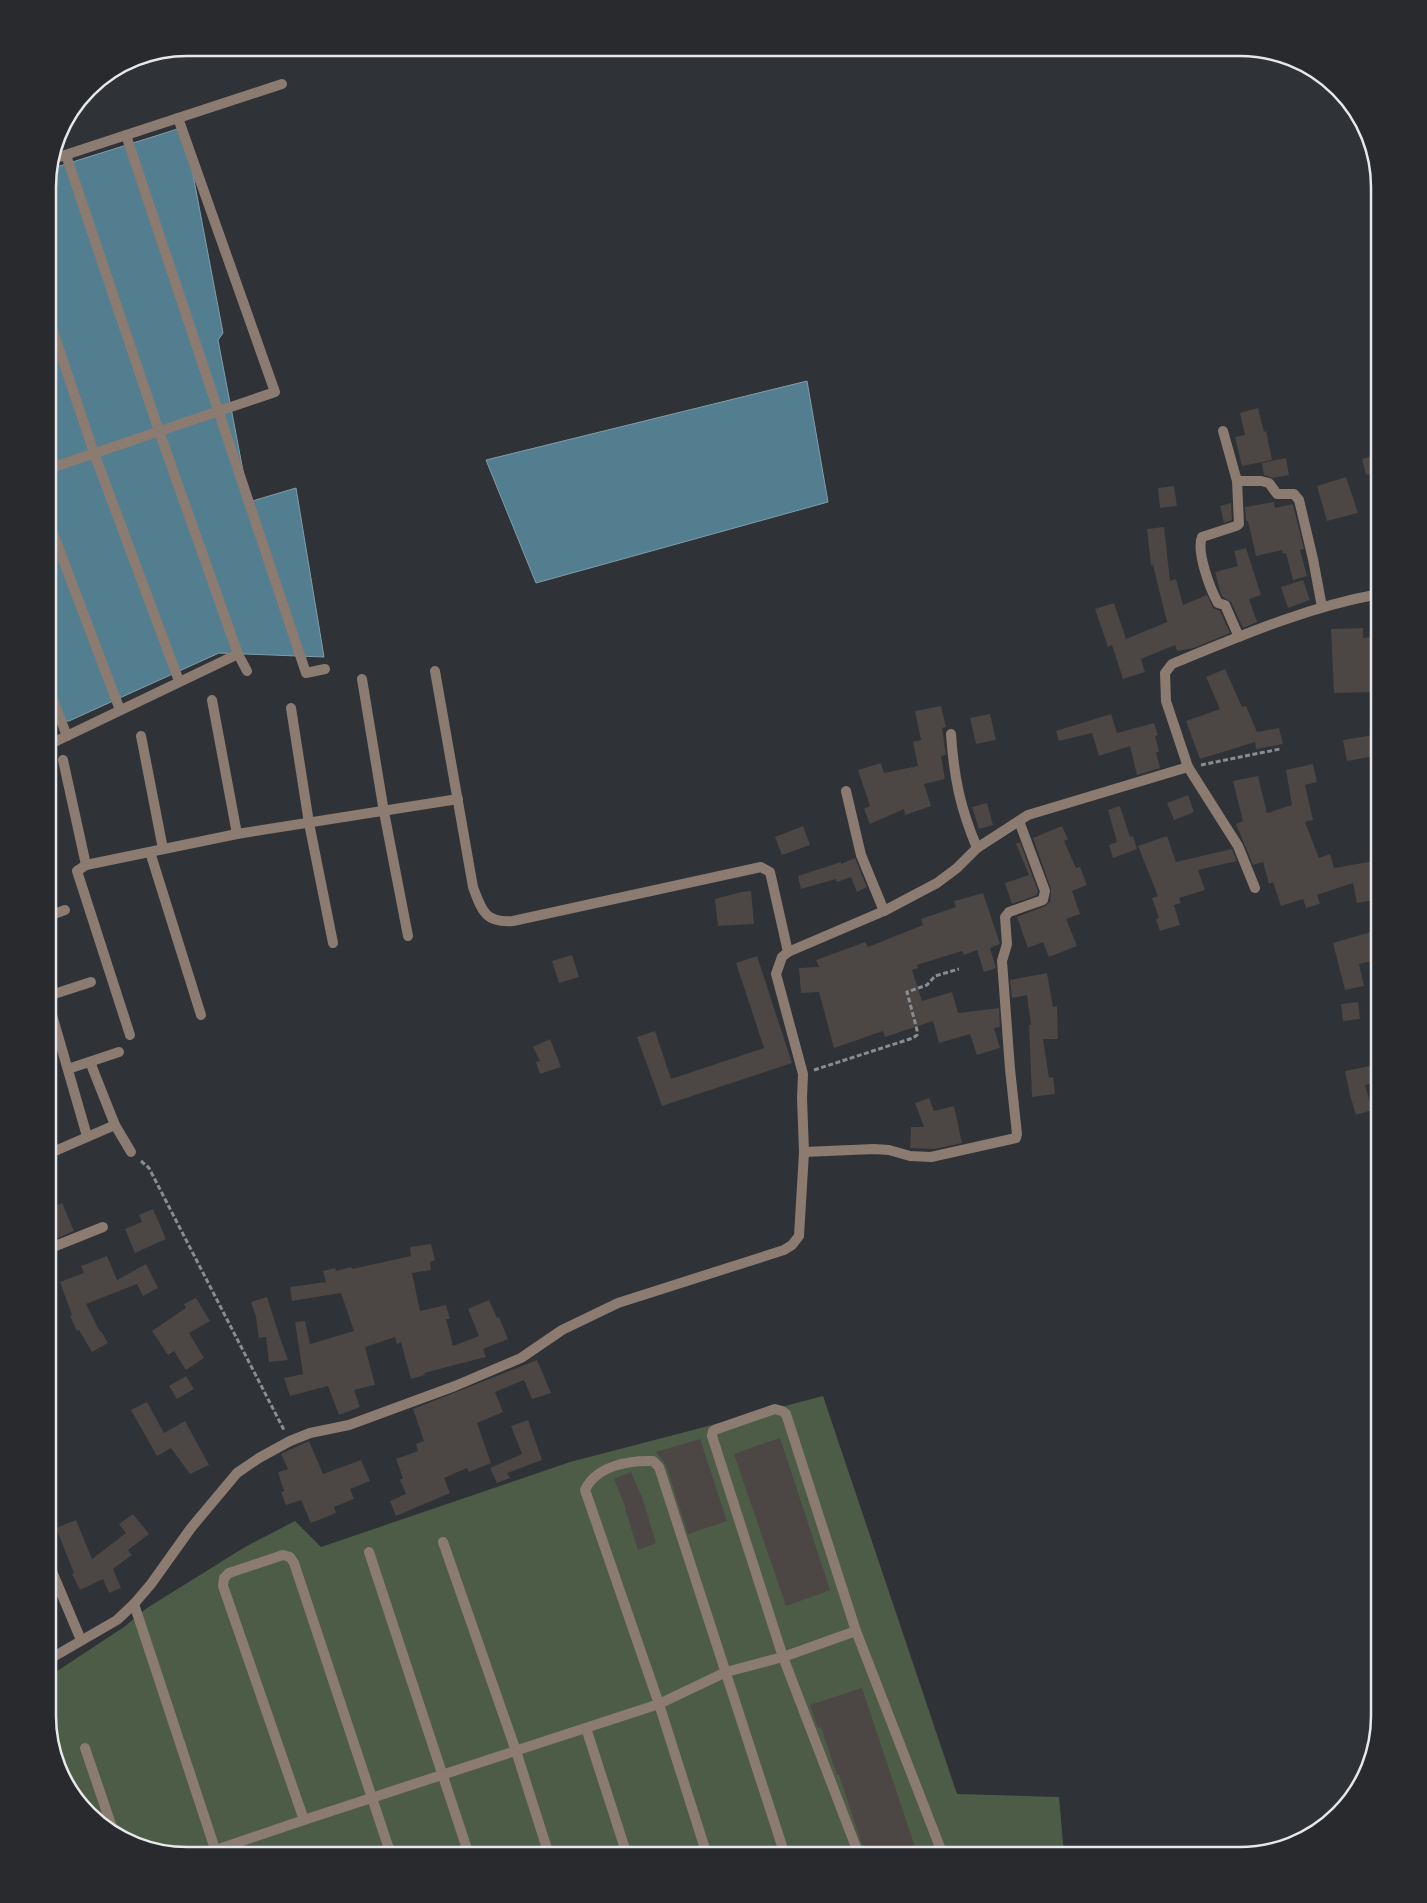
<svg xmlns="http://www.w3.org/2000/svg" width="1427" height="1903" viewBox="0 0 1427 1903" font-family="'Asap Condensed',sans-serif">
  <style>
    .green { fill: #4d5c47 }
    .water { fill: #537e90; stroke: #7f9eab }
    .building { fill: #4c4644 }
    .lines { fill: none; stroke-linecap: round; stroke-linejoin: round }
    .path { stroke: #8a8d90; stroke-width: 3; stroke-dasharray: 5 2.5; stroke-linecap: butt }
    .minor { stroke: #8b7b71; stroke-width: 10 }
    .rim { fill: none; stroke: #e6e8eb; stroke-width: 2.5 }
  </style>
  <rect width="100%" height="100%" fill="#2f3236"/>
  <!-- green -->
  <polygon class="green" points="823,1396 957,1794 1059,1797 1064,1854 1059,1855 187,1855 118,1837 71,1793 48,1715 48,1677 124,1627 147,1608 245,1547 295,1521 321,1547 570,1462"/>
  <!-- water -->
  <g class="water">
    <polygon points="184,127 223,333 218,340 249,502 296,488 324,657 219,653 69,721 48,721 48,178 50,169"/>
    <polygon points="807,381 828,502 536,583 486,460"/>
  </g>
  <!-- building -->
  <g class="building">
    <polygon points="1258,408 1264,432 1266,431 1272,460 1242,466 1235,437 1245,435 1240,413"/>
    <polygon points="1380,454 1380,472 1366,475 1362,459"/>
    <polygon points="1286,458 1289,475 1273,478 1264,475 1262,463"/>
    <polygon points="1346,477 1358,513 1327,521 1317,486"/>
    <polygon points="1174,486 1177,506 1160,508 1158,488"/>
    <polygon points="1274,502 1275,508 1293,504 1304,549 1300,550 1307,576 1293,580 1286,553 1283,554 1282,550 1256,556 1248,521 1246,521 1245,507"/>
    <polygon points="1231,503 1232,520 1224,523 1220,506"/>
    <polygon points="1164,527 1170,581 1176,579 1183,605 1207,595 1213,608 1220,611 1230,633 1194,648 1177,651 1175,645 1141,659 1145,672 1123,679 1112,645 1108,647 1095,609 1114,603 1126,639 1167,622 1153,565 1151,565 1147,529"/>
    <polygon points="1246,548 1261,595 1249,599 1257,622 1243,628 1231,602 1223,597 1221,594 1215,572 1238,566 1234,551"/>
    <polygon points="1303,580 1310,600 1288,608 1281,587"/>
    <polygon points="1363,628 1363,638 1380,636 1380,681 1370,682 1370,692 1334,693 1331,629"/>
    <polygon points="1225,669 1242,707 1246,706 1257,732 1279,728 1283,744 1256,749 1255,742 1200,759 1186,721 1220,709 1206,677"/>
    <polygon points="941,706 946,727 942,728 946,755 941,756 945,779 924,784 931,806 905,815 904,809 870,824 864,809 870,806 858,770 881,763 884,773 918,766 913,742 921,740 915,711"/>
    <polygon points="990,714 996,740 976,744 970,718"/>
    <polygon points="1111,714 1117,733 1154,723 1158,735 1155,736 1159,752 1156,752 1160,768 1137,775 1130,746 1099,756 1092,733 1059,741 1056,731"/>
    <polygon points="1380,734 1380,755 1347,761 1343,740"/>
    <polygon points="1313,764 1317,782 1305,785 1313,820 1305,822 1319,858 1330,854 1334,868 1380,860 1380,899 1357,903 1353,883 1317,895 1320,904 1306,908 1303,899 1281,906 1273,882 1269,884 1263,862 1253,865 1236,824 1243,821 1233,781 1258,776 1267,813 1292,805 1286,770"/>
    <polygon points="1188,795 1194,812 1174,820 1167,803"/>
    <polygon points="987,803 993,825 979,829 972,807"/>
    <polygon points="1120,806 1130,837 1133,836 1137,849 1113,858 1109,845 1117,842 1108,810"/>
    <polygon points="803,826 810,845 782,855 775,837"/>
    <polygon points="1062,826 1068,839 1064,841 1076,868 1080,867 1087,885 1072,891 1080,914 1066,919 1077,946 1049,957 1043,942 1028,948 1017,917 1045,906 1050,902 1051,889 1033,838"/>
    <polygon points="1167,836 1176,862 1232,849 1237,861 1198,870 1205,890 1179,898 1181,903 1174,905 1180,925 1160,931 1156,919 1159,918 1152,898 1158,896 1138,846"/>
    <polygon points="1020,842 1038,891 1037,895 1012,904 1005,883 1029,875 1016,844"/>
    <polygon points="855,858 867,887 857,892 851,877 837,882 836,879 801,889 798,876 841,862 841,864"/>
    <polygon points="751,891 754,924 718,926 715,899 741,892"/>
    <polygon points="983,893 1000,944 990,948 996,968 984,972 977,950 964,955 962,951 917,965 918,968 912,970 922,1001 952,992 958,1013 999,1008 1000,1027 994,1028 1000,1048 977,1055 970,1034 939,1043 933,1021 885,1037 883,1031 834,1048 819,992 801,993 799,968 819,967 816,960 865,942 868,947 923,925 921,919 956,907 954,901"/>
    <polygon points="1374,931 1380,959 1359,964 1364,986 1345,990 1333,943"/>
    <polygon points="572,955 579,977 559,983 552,961"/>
    <polygon points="757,956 792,1063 662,1106 637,1037 655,1031 671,1079 764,1048 736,963"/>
    <polygon points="1047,973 1053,1007 1057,1006 1058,1039 1043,1039 1049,1078 1053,1077 1055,1094 1032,1097 1029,1025 1031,1025 1027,995 1012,998 1010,980"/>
    <polygon points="1358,1002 1360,1019 1343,1021 1341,1004"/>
    <polygon points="550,1039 561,1067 540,1074 536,1062 540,1061 533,1047"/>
    <polygon points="1380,1064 1380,1082 1365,1085 1372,1110 1356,1115 1350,1095 1345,1071"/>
    <polygon points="929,1098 934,1111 954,1106 962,1143 934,1149 910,1148 911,1127 924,1127 915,1103"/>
    <polygon points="62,1203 74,1231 48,1242 48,1209"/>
    <polygon points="153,1209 166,1239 135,1253 125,1229 142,1222 139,1215"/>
    <polygon points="431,1244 435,1260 430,1262 431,1270 412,1273 420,1311 446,1305 450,1319 446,1319 453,1346 479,1336 468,1309 489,1300 497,1318 499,1317 508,1339 483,1349 486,1357 424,1373 425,1375 411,1379 401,1342 397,1344 395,1337 365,1347 375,1385 354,1390 360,1407 339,1415 328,1386 290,1396 284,1378 303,1374 295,1322 305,1321 310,1344 354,1331 341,1293 292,1301 290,1287 326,1282 323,1271 335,1268 336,1271 351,1267 352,1269 411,1256 410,1247"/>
    <polygon points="107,1256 117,1280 146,1264 158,1288 143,1296 137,1284 86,1304 100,1332 101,1331 108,1343 92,1352 79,1330 77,1331 70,1316 72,1315 60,1282 84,1273 81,1266"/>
    <polygon points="267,1297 279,1335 288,1360 269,1362 266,1337 259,1338 256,1317 251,1302"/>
    <polygon points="196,1298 210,1321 189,1333 204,1358 186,1370 174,1351 168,1355 152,1331 186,1308 184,1304"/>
    <polygon points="537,1360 551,1393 532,1399 524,1380 495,1392 503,1412 477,1423 491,1463 469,1472 467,1468 444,1478 450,1493 396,1516 390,1501 406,1494 400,1480 403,1478 396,1459 418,1451 416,1444 424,1441 413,1409"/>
    <polygon points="186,1376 194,1389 177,1399 169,1386"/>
    <polygon points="147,1402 164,1433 185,1421 209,1465 190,1474 171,1448 157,1456 131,1410"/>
    <polygon points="528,1420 542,1460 507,1473 510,1478 497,1483 490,1468 522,1454 511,1426"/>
    <polygon points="780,1438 830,1590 786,1606 734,1454"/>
    <polygon points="700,1439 727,1521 688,1534 666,1465 656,1452"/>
    <polygon points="309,1441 323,1474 361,1460 370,1481 350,1489 354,1499 334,1507 336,1513 311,1523 301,1500 286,1505 281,1492 284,1491 278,1472 288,1469 281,1454"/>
    <polygon points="631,1472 643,1500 656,1543 638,1550 625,1509 626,1509 614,1479"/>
    <polygon points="133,1514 149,1534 128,1550 132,1555 113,1569 121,1588 109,1593 103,1579 80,1590 72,1574 74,1573 56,1528 76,1520 92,1559 126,1533 119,1524"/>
    <polygon points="862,1688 917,1853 909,1856 866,1856 839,1775 837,1775 821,1727 818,1728 810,1705"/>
  </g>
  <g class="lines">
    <!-- path -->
    <g class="path">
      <polyline points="1201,765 1280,749"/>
      <polyline points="814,1070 913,1038 917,1035 917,1030 907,992 927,985 935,976 959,969"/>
      <polyline points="141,1161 149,1168 284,1430"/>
    </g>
    <!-- minor -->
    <g class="minor">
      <polyline points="126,63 158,53"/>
      <polyline points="126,135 306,673 325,669"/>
      <polyline points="66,155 159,431 238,654 247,671"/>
      <polyline points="53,159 282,84"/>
      <polyline points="48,316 94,453 179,681"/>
      <path d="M1223,431L1237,481L1239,524L1236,526L1202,537C1196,551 1210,589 1218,603L1225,605L1239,637"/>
      <polyline points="48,469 275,392 178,118"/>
      <polyline points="1237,481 1261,481 1269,483 1277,494 1294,494 1299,500 1313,559 1322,607"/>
      <polyline points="48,520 120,710"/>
      <path d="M435,671L473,887C482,911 485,923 513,921L761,867L770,872L788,952"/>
      <polyline points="362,679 384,812 408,936"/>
      <polyline points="48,687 67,736"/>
      <polyline points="212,700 237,834"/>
      <polyline points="291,708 309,823 333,943"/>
      <path d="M951,734C954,778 960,807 977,848"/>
      <polyline points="141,736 163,849"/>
      <polyline points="48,745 238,654"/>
      <polyline points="63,760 86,865"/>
      <polyline points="1188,767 1238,846 1255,888"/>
      <polyline points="846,791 861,855 884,911"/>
      <polyline points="150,852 201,1015"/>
      <polyline points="48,916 65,910"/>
      <polyline points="48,996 91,982"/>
      <polyline points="48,1001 87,1136"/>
      <polyline points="130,1035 77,871 86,865 237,834 458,799"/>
      <polyline points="90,1062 115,1125 131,1152"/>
      <polyline points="68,1069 119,1052"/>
      <polyline points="804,1152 874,1149 889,1150 910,1156 931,1157 1016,1138 1017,1134 1010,1069 1002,961 1007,944 1005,917 1009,912 1043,900 1045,891 1019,821"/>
      <polyline points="48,1154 115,1125"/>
      <polyline points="48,1249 103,1227"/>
      <polyline points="443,1542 516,1751 549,1855"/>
      <polyline points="369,1552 469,1855"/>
      <polyline points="48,1562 81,1640"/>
      <polyline points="134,1604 217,1855"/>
      <path d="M48,1660L117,1620L134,1604L151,1584L191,1528L237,1473L259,1458L290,1441L310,1433L349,1425L455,1386L521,1358L562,1330L618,1303L784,1250L792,1245L799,1236L804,1152L802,1098L803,1074L776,974L782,957L788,952L884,911L937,883L957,868L977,848L1028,815L1188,767L1166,701L1165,673L1172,664C1240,636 1307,607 1379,594"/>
      <polyline points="586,1728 627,1855"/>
      <polyline points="85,1748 114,1833"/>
      <polyline points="304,1820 223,1586 224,1578 229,1573 283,1555 290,1557 294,1563 391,1855"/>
      <polyline points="201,1855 304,1820 659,1704 726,1672 783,1657 856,1631"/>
      <path d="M707,1855L659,1704L585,1490C596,1466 629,1460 653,1461L659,1467L785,1855"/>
      <polyline points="859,1855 783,1657 712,1436 713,1431 717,1429 775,1409 782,1411 786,1414 856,1631 943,1855"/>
    </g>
  </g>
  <!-- crop -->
  <path d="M0 0H1427V1903H0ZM187 56H1240A131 131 0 0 1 1371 187V1716A131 131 0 0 1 1240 1847H187A131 131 0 0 1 56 1716V187A131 131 0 0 1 187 56Z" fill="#282a2d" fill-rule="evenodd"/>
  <path class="rim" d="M187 56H1240A131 131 0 0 1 1371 187V1716A131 131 0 0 1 1240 1847H187A131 131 0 0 1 56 1716V187A131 131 0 0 1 187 56Z"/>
</svg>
